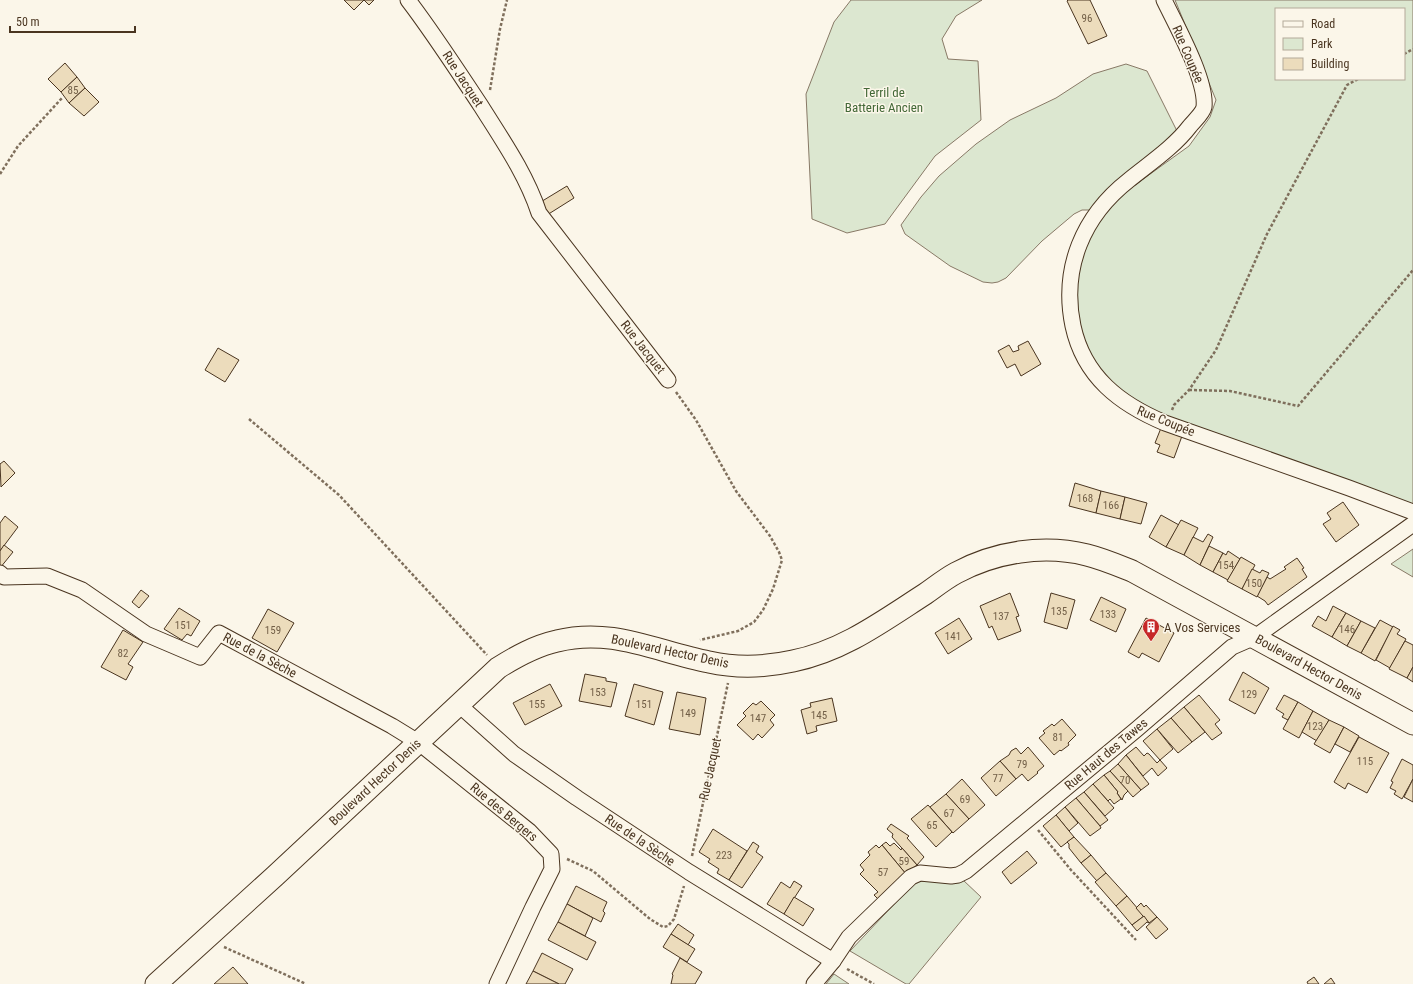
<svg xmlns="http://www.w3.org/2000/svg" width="1413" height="984" viewBox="0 0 1413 984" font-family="'Roboto Condensed',sans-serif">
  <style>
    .green { fill: #dce7d0; stroke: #887966; fill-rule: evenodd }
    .building { fill: #ecdcbc; stroke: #4a3520 }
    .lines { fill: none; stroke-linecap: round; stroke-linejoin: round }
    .street-casing { stroke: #4a3520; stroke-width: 17 }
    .secondary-casing { stroke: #4a3520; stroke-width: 23 }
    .path { stroke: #7f6f5c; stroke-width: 2.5; stroke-dasharray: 3 2; stroke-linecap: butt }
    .street { stroke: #fbf6e9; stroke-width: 15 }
    .secondary { stroke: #fbf6e9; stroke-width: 21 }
    .labels { text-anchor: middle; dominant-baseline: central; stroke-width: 3; stroke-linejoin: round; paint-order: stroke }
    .number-label { font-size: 11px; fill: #725f47 }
    .street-label { font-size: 13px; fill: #4a3520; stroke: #fbf6e9 }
    .park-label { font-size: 13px; fill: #436837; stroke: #fbf6e9 }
    .poi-label { font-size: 13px; fill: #4a3520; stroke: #fbf6e9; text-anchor: start }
  </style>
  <rect width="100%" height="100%" fill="#fbf6e9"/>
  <!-- green -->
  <g class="green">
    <polygon points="851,0 982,0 956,16 942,39 948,59 978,61 981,120 935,156 885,224 847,233 812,219 806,94 834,22"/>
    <path d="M1175,0H1413V508L1190,427L1130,401L1092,361L1075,316L1076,273L1091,228L1121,195L1189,146L1210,117L1216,100ZM1276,9H1404V79H1276Z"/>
    <polygon points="1126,64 1147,71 1178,133 1093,210 1082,210 1074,214 1042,241 1006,278 998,282 992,283 983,282 950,266 905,234 901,225 921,197 939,176 976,144 1010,120 1056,98 1093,74"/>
    <polygon points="1413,549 1413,577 1391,564"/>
    <polygon points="933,880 963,880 981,897 909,984 906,984 850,951 915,882"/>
    <polygon points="834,974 849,984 826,984"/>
  </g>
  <!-- building -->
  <g class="building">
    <polygon points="344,0 364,0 354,10"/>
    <polygon points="364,0 374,0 369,5"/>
    <polygon points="1068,0 1090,0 1107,36 1088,44 1067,1"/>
    <polygon points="65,63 77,77 61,92 48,79"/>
    <polygon points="77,77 85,88 69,103 61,92"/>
    <polygon points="85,88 99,102 84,116 69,103"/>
    <polygon points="567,186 574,198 547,215 539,203"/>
    <polygon points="1028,341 1041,364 1021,376 1015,364 1007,368 998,351 1009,345 1013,352 1019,350 1018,346"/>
    <polygon points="218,348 239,360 225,382 205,370"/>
    <polygon points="1161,428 1182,436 1174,458 1157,452 1160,445 1155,443"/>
    <polygon points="4,461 15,473 1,487 0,464"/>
    <polygon points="1075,483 1101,491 1096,513 1069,506"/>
    <polygon points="1101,491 1125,497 1120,519 1096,513"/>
    <polygon points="1125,497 1147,503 1141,524 1120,519"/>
    <polygon points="1343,502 1359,525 1336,542 1323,524 1331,519 1327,513"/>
    <polygon points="1161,515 1179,525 1166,547 1149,537"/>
    <polygon points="5,516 18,527 0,551 0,523"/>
    <polygon points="1181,520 1198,528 1184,555 1166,547"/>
    <polygon points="1208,534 1213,537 1200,565 1184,555 1193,537 1203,542"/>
    <polygon points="4,545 13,552 0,568 0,551"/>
    <polygon points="1209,546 1223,553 1213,572 1200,565"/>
    <polygon points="1228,551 1240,559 1228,580 1213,572 1223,553 1226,555"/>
    <polygon points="1241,557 1255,565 1242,589 1227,581"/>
    <polygon points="1297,558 1304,568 1302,569 1307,577 1268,605 1265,601 1257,596 1267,577 1270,579 1286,569 1284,567"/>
    <polygon points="1252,569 1260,573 1262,570 1269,573 1257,597 1242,589"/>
    <polygon points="141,590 149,596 139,608 132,602"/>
    <polygon points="1010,593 1019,616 1016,617 1021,631 998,640 992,626 989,628 980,606"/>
    <polygon points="1051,593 1075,600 1067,629 1044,622"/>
    <polygon points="1101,597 1126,609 1116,632 1090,620"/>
    <polygon points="1333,606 1346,613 1332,637 1312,626 1318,616 1326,621"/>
    <polygon points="179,608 200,621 191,636 187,634 182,640 164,629"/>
    <polygon points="268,609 294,623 277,652 252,638"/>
    <polygon points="1346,613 1361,621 1347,646 1332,637"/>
    <polygon points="959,618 972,639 948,654 935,633"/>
    <polygon points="1146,618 1174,633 1159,662 1142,653 1139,658 1128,652"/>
    <polygon points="1380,620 1393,627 1375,661 1361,653"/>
    <polygon points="1361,621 1375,628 1361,653 1347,646"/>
    <polygon points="1393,626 1400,630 1397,634 1406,639 1390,668 1376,660"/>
    <polygon points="123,630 143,642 128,664 133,667 126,680 101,667"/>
    <polygon points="1405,641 1413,645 1413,667 1407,678 1389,669"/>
    <polygon points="1413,667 1413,682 1407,678"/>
    <polygon points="1243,672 1269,688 1255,714 1229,700"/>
    <polygon points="585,674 606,678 606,681 617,683 611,707 579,701"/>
    <polygon points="550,684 562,706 525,725 513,703"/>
    <polygon points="634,684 663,692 654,725 625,716"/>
    <polygon points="677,692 706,698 700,735 669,729"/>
    <polygon points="1199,695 1220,720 1215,724 1222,733 1212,740 1184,707"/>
    <polygon points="1284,695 1298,702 1288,720 1282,717 1284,714 1276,709"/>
    <polygon points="832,698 837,721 816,726 817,731 807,734 801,710 811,707 810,703"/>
    <polygon points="761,701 775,715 770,720 774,725 762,738 758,734 753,740 737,725 746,716 743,713 753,703 756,705"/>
    <polygon points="1298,702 1313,711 1299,738 1283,729"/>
    <polygon points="1184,707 1205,732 1192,742 1171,718"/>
    <polygon points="1313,711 1329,720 1317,741 1302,732"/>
    <polygon points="1171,718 1192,742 1178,753 1157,729"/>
    <polygon points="1062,719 1076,735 1068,743 1069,745 1061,751 1060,750 1054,755 1039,738 1045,733 1043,731 1052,724 1054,726"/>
    <polygon points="1329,720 1344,727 1330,753 1314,744"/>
    <polygon points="1344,727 1359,736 1350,752 1335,744"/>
    <polygon points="1157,729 1173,749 1160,760 1143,741"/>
    <polygon points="1359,737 1389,753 1367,793 1348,783 1345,789 1334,782"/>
    <polygon points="1028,747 1044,766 1037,772 1038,773 1028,781 1022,774 1016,779 1000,761 1009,755 1011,751 1016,748 1021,754"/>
    <polygon points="1136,747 1144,756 1147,753 1149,754 1157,763 1160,760 1167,768 1158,776 1152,768 1143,776 1126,755"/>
    <polygon points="1126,755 1149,784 1141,790 1118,764"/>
    <polygon points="1402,759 1413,765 1413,779 1402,799 1394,794 1396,791 1390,788 1393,782 1391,781"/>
    <polygon points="1000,761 1016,779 996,796 981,778"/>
    <polygon points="1118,764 1141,790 1133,797 1110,771"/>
    <polygon points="1110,771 1128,791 1124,795 1122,800 1117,793 1118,792 1104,775"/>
    <polygon points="1104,775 1118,792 1117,793 1121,799 1114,804 1110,799 1108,801 1093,784"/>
    <polygon points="962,779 985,805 969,819 946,794"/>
    <polygon points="1413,779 1413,802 1404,797"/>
    <polygon points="1093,784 1114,808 1105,816 1084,792"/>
    <polygon points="1084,792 1108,820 1100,826 1076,798"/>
    <polygon points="946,794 969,819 953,833 930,807"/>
    <polygon points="1076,798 1100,826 1101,828 1090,836 1065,807"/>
    <polygon points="928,805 952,832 936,847 911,819"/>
    <polygon points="1065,807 1078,823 1069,831 1056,815"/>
    <polygon points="1056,815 1074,837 1061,847 1043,826"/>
    <polygon points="891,824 909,836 907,838 924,857 917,865 892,837 893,834 887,829"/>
    <polygon points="713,829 747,851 729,880 717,873 719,869 708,862 710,859 699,852"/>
    <polygon points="1074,837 1091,855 1081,863 1069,848 1069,844 1067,842"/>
    <polygon points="753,842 759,846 756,852 763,857 742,888 729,880"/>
    <polygon points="886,842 890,846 894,843 901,850 902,848 917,865 906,874 882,845"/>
    <polygon points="876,845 879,848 882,845 906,874 879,900 874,895 878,892 860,874 864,870 860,865 870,855 868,852"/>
    <polygon points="1027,851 1037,863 1011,884 1002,872"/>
    <polygon points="1091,855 1106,873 1097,881 1081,863"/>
    <polygon points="1106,873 1127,896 1116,906 1095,882"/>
    <polygon points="794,881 802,886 784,914 767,904 781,882 790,888"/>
    <polygon points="576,886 607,902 603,911 605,913 601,922 567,904"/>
    <polygon points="1127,896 1144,916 1132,925 1116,906"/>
    <polygon points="794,897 814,909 803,926 784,914"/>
    <polygon points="1141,903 1144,907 1146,905 1157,917 1149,923 1136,908"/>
    <polygon points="567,904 593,918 585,936 558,922"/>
    <polygon points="1144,916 1149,923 1147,922 1137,931 1132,925"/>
    <polygon points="1157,917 1168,929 1156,939 1146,927"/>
    <polygon points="558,922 596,942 587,960 548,940"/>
    <polygon points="678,924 694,935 688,945 671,934"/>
    <polygon points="671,934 695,949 687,962 663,947"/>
    <polygon points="542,953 573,969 565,984 559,984 533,971"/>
    <polygon points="680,958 702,972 695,984 671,984 673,975 672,974"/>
    <polygon points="233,967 248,984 214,984"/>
    <polygon points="533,971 559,984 526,984"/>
    <polygon points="1314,977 1319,984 1308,984 1307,982"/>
    <polygon points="1331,978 1335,984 1324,984"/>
  </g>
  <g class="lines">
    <defs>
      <g id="street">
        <path d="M408,0C434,34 457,70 481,106C503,141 526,174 539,213L668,380"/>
        <path d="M1164,0C1176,25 1207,80 1204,107C1203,113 1194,121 1190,126C1174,147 1150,163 1129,180C1083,216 1061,268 1073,326C1084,377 1120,404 1165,423L1349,488L1413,512"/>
        <polyline points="0,573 4,577 47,576 82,590 146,634 200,657 219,633 392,726 418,742 529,831 551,854 552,869 533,907 497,984"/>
        <polyline points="458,704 514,754 577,798 689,872 833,961"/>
        <polyline points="814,984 833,961 849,937 911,877 920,873 951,876 958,875 966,871 1137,729 1232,647 1255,637 1413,524"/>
      </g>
      <path id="secondary" d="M156,984L275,876L498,668C517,656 535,646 557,641C612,627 657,652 709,662C736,668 766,667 793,661C843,651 883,621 925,594C935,587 945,579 956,573C995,552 1043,544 1087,555C1103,559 1117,565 1132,571L1413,724"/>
    </defs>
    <!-- street casing -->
    <use href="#street" class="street-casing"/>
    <!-- secondary casing -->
    <use href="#secondary" class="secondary-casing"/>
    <!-- path -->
    <g class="path">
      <polyline points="1404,54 1413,49"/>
      <polyline points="490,90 500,29 507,0"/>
      <polyline points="0,174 18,146 62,98"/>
      <polyline points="1189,390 1230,391 1298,406 1413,270"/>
      <polyline points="676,392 696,420 736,491 770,536 779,552 782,560 773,589 763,610 754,622 738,631 700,640"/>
      <polyline points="1172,410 1174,405 1189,390 1216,350 1267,234 1347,85 1358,79"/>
      <polyline points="249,419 339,495 487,655"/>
      <polyline points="1038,830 1071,870 1136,940"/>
      <polyline points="692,856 728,683"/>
      <polyline points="567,859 593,871 650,919 663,927 668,926 674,919 684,886"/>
      <polyline points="224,947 306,984"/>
      <polyline points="847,969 874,984"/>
    </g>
    <!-- street -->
    <use href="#street" class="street"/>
    <!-- secondary -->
    <use href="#secondary" class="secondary"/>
  </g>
  <!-- icons -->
  <defs>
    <symbol id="building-pin" viewBox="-11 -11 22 30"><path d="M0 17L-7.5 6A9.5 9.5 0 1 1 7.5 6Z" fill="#c62828" stroke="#fbf6e9"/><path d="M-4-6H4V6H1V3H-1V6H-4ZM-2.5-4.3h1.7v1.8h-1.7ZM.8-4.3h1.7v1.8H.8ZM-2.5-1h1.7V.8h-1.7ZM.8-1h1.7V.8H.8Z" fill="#fff"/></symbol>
  </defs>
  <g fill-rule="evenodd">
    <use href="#building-pin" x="1141" y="617" width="20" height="27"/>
  </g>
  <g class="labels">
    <!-- number labels -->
    <g class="number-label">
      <text x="1087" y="18">96</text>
      <text x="73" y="90">85</text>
      <text x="1085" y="498">168</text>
      <text x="1111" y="505">166</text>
      <text x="1226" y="565">154</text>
      <text x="1254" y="583">150</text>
      <text x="1059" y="611">135</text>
      <text x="1108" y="614">133</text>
      <text x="1001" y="616">137</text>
      <text x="183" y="625">151</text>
      <text x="1347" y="629">146</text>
      <text x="273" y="630">159</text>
      <text x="953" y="636">141</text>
      <text x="123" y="653">82</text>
      <text x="598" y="692">153</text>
      <text x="1249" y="694">129</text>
      <text x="537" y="704">155</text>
      <text x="644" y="704">151</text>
      <text x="688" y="713">149</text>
      <text x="819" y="715">145</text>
      <text x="758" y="718">147</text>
      <text x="1315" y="726">123</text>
      <text x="1058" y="737">81</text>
      <text x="1365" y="761">115</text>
      <text x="1022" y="764">79</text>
      <text x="998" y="778">77</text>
      <text x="1125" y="780">70</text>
      <text x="965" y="799">69</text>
      <text x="949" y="813">67</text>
      <text x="932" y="825">65</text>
      <text x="724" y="855">223</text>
      <text x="904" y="861">59</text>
      <text x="883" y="872">57</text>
    </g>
    <!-- street labels -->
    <g class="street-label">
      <text transform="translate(1188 54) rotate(67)">Rue Coupée</text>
      <text transform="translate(463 79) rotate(57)">Rue Jacquet</text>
      <text transform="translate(643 347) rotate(52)">Rue Jacquet</text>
      <text transform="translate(1166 421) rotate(22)">Rue Coupée</text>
      <text transform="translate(670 651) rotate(12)">Boulevard Hector Denis</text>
      <text transform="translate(260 655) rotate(28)">Rue de la Sèche</text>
      <text transform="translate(1309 667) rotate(29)">Boulevard Hector Denis</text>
      <text transform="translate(1106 754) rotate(-40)">Rue Haut des Tawes</text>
      <text transform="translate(710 769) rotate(-78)">Rue Jacquet</text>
      <text transform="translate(375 782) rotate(-43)">Boulevard Hector Denis</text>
      <text transform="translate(504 812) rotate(40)">Rue des Bergers</text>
      <text transform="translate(640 840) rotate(34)">Rue de la Sèche</text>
    </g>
    <!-- park labels -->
    <g class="park-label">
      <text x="884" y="92">Terril de<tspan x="884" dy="15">Batterie Ancien</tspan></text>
    </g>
    <!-- poi labels -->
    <g class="poi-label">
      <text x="1164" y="627">A Vos Services</text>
    </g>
  </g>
  <!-- legend -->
  <rect x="1275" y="8" width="130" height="72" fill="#fbf6e9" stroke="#b4a999"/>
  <rect x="1283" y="21" width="20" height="6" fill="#fbf6e9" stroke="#b4a999"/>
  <text x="1311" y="28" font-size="12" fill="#4a3520">Road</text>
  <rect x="1283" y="38" width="20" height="12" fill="#dce7d0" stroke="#b4a999"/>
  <text x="1311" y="48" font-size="12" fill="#4a3520">Park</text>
  <rect x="1283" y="58" width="20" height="12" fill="#ecdcbc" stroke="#b4a999"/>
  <text x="1311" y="68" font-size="12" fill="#4a3520">Building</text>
  <!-- scale -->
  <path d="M10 26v6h125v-6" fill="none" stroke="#4a3520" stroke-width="2"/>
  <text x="16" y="26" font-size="12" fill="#4a3520" stroke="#fbf6e9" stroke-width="3" paint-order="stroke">50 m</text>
</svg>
